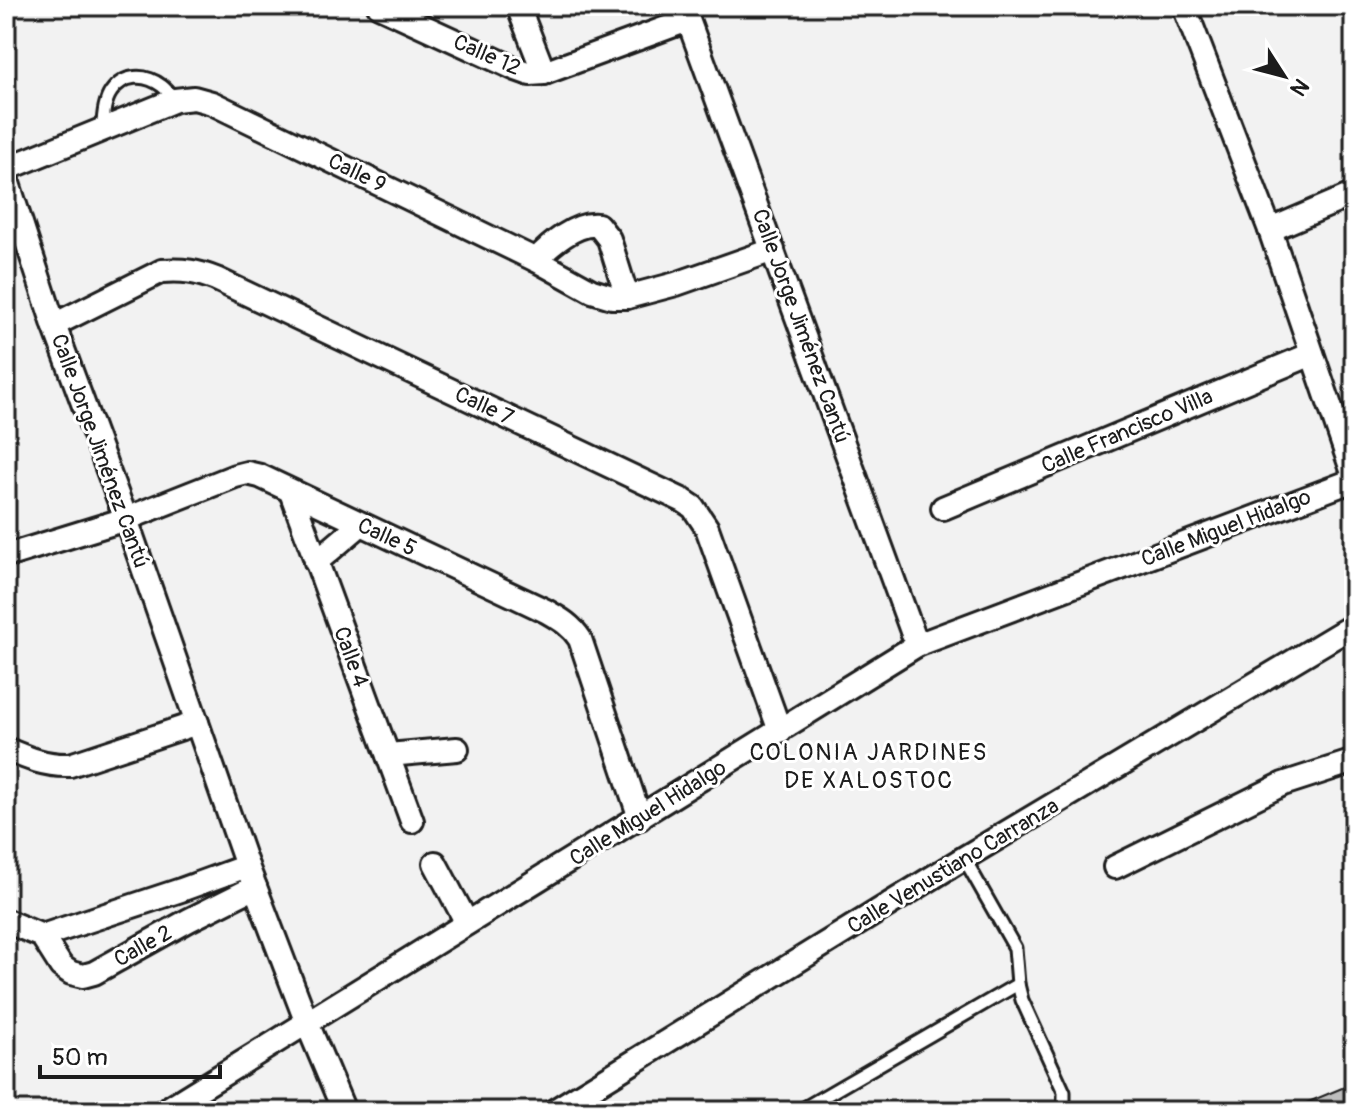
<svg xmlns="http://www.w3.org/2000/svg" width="1360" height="1117" viewBox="0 0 1360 1117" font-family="Pangolin,sans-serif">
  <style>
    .building { fill: #bdbdbd; stroke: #1c1c1c; stroke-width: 2 }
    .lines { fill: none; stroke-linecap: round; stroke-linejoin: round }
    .service-casing { stroke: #1c1c1c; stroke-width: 17 }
    .minor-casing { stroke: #1c1c1c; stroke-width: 28 }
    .service { stroke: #fff; stroke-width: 11 }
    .minor { stroke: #fff; stroke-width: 22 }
    .labels { text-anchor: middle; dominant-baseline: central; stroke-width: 6; stroke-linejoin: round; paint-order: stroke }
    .street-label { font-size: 22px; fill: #1c1c1c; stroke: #fff }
    .neighbourhood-label { font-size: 24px; letter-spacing: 2px; fill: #1c1c1c; stroke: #fff }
  </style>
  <rect width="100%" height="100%" fill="#f2f2f2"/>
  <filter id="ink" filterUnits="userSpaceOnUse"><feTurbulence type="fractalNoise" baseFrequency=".0125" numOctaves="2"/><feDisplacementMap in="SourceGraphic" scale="16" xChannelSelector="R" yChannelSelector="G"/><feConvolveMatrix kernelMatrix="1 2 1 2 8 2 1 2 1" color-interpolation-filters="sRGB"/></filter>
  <g filter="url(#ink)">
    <!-- building -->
    <polygon class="building" points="1354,1083 1354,1111 1287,1111"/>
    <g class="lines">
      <defs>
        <g id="service">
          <path d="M103,129C103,117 104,102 111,92C123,74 145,73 162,86C166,89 171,95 175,100"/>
          <polyline points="964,858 1015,948 1018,984 1022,1000 1064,1092 1064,1111"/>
          <polyline points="799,1111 1018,984"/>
        </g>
        <g id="minor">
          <polyline points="379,6 516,69 530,74 544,73 688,20"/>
          <polyline points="518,6 544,73"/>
          <polyline points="683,6 917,645"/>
          <polyline points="1184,6 1270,230 1354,476"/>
          <polyline points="6,169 175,100 194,98 212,103 536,260 592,291 612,297 627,297 676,284 773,250"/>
          <polyline points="6,177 54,325 126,519 247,866 307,1023 344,1111"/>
          <polyline points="1270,230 1354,194"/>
          <path d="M536,260C550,245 576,222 598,225L609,239L627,297"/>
          <path d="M54,325L162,271C183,269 198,272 216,279L684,501L693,507L707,528L780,731"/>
          <polyline points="291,492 412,821"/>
          <polyline points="943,508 1312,354"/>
          <path d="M6,556L126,519L235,476L247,473L260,476L546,611C560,619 571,625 580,639L640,818"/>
          <polyline points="316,562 361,524"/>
          <path d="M6,749C27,758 46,766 70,765L197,723"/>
          <polyline points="388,755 457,749"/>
          <polyline points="435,863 467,923"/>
          <polyline points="1115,867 1283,784 1354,761"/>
          <polyline points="6,921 42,936 61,966 71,973 83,976 94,973 189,920 255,887"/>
          <polyline points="42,936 181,890 247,866"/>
          <polyline points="164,1111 917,645 1354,480"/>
          <polyline points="554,1111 964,858 1354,625"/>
        </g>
      </defs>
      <!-- service casing -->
      <use href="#service" class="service-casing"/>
      <!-- minor casing -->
      <use href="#minor" class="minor-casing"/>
      <!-- service -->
      <use href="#service" class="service"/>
      <!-- minor -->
      <use href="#minor" class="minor"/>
    </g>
  </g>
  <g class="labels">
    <!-- street labels -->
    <g class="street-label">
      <text transform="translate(487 55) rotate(24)">Calle 12</text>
      <text transform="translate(357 173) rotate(26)">Calle 9</text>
      <text transform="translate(801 326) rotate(70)">Calle Jorge Jiménez Cantú</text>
      <text transform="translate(484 406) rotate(25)">Calle 7</text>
      <text transform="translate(1127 431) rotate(-23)">Calle Francisco Villa</text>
      <text transform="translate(100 451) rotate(70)">Calle Jorge Jiménez Cantú</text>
      <text transform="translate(1226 528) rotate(-21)">Calle Miguel Hidalgo</text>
      <text transform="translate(387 537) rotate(25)">Calle 5</text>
      <text transform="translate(351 657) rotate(70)">Calle 4</text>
      <text transform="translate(648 813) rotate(-32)">Calle Miguel Hidalgo</text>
      <text transform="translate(953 866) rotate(-31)">Calle Venustiano Carranza</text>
      <text transform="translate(143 946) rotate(-29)">Calle 2</text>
    </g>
    <!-- neighbourhood labels -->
    <g class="neighbourhood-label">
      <text x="869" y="752">COLONIA JARDINES<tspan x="869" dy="28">DE XALOSTOC</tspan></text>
    </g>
  </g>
  <!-- margin -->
  <rect width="1360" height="1117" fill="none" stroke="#fff" stroke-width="32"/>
  <rect x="16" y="16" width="1328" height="1085" fill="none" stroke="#1c1c1c" stroke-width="3" filter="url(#ink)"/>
  <!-- north arrow -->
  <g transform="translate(1284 76) rotate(126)" stroke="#ffffff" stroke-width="6" paint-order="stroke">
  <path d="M0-6L14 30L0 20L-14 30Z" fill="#1c1c1c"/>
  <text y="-12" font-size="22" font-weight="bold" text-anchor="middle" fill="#1c1c1c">N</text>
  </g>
  <!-- scale -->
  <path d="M40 1065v12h180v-12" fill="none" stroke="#1c1c1c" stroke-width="4"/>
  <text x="52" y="1065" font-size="24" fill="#1c1c1c" stroke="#ffffff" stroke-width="6" paint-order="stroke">50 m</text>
</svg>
